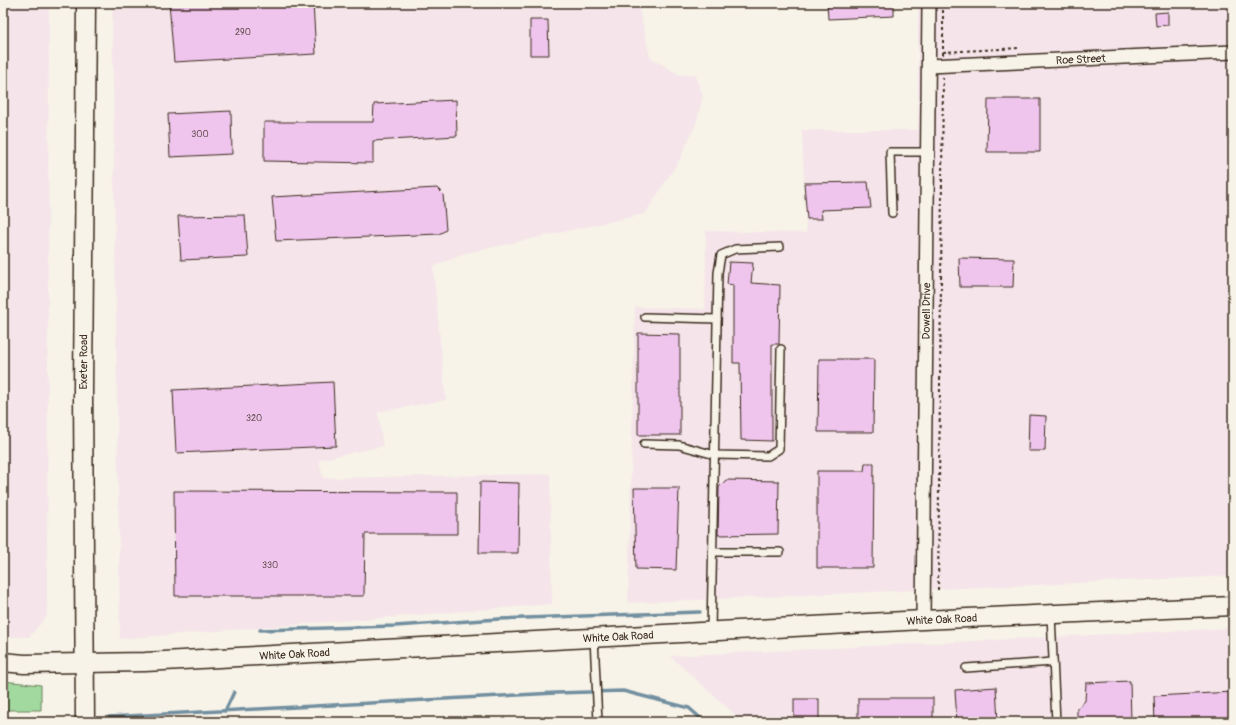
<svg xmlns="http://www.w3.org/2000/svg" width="1236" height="725" viewBox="0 0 1236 725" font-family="Pangolin,sans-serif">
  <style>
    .built { fill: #f5e5ea }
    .green { fill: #a2d99e; stroke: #6e825e }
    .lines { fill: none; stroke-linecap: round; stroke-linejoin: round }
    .stream { stroke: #728fa0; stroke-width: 3.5 }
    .building { fill: #efc5ed; stroke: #3b2a1e }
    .lane-casing { stroke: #3b2a1e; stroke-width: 10 }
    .street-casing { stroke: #3b2a1e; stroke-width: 16 }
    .secondary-casing { stroke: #3b2a1e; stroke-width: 21 }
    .path { stroke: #3b2a1e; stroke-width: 2; stroke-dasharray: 3 3; stroke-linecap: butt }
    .lane { stroke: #f7f3e8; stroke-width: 7 }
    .street { stroke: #f7f3e8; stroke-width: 13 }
    .secondary { stroke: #f7f3e8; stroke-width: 18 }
    .labels { text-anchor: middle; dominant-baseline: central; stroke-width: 3; stroke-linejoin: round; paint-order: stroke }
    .number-label { font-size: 9px; fill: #685152 }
    .street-label { font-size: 11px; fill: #3b2a1e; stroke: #f7f3e8 }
  </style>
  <rect width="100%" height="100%" fill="#f7f3e8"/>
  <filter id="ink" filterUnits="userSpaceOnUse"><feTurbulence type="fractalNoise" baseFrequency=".025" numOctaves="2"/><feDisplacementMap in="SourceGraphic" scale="8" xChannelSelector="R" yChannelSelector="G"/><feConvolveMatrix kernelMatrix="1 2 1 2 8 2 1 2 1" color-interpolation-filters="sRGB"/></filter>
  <g filter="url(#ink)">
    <!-- built -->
    <g class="built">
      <polygon points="3,3 49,3 47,616 29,637 3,637"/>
      <polygon points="112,3 647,3 639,8 650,57 680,75 695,74 703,96 696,124 680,159 645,214 462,254 433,267 446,400 378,412 383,446 319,460 323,478 550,474 552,604 120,639"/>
      <polygon points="918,3 1233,3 1233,576 628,603 635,307 705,309 706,231 806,233 802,130 918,130"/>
      <polygon points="1233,628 1233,722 743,722 670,656"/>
    </g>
    <!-- green -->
    <polygon class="green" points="3,681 41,685 41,710 3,710"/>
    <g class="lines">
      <!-- stream -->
      <g class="stream">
        <polyline points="260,630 395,626 499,619 700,612"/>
        <polyline points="225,711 234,692"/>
        <polyline points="109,717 556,693 623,691 689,708 705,722"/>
        <polyline points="3,721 55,719"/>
      </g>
    </g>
    <!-- building -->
    <g class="building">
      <polygon points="169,3 313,3 316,54 174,62"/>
      <polygon points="827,3 894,3 894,16 828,19"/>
      <polygon points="1168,12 1168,25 1156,26 1155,13"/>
      <polygon points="530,20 548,20 549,55 530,55"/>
      <polygon points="988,99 1040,99 1040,152 987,152"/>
      <polygon points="456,100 457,136 373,141 373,163 264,161 264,122 373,122 374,104"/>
      <polygon points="231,111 232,154 170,157 168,114"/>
      <polygon points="868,182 871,208 821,210 822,219 807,219 804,183"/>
      <polygon points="437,188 443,194 446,230 439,234 276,241 272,197"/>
      <polygon points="245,215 248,257 181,260 178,216"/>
      <polygon points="959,258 1014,259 1013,287 960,287"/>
      <polygon points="729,262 753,263 751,283 780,285 779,344 772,344 772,441 741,440 740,363 733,363 733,285 727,284"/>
      <polygon points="638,333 680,334 680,435 638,435"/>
      <polygon points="819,359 874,359 873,432 818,432"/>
      <polygon points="333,382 336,446 176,453 173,390"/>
      <polygon points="1029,415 1046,416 1045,451 1028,451"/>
      <polygon points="865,463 874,463 873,568 817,568 817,471 864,471"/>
      <polygon points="726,480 779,481 778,534 718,535 719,487"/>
      <polygon points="480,482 519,483 518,553 479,553"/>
      <polygon points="634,488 679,488 676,570 636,569"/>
      <polygon points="174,491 457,492 457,534 365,534 364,596 175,596"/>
      <polygon points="1130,681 1131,722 1077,722 1077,708 1085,701 1086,683"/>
      <polygon points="996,687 998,722 957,722 955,690"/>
      <polygon points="1233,692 1233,722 1155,722 1154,696"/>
      <rect x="858" y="698" width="75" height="24"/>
      <rect x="794" y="699" width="25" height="23"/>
    </g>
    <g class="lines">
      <defs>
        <g id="lane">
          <polyline points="892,213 890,152 928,152"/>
          <polyline points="645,317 717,319"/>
          <polyline points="644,444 679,445 715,455 768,456 779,449 781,349"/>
          <polyline points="712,552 780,552"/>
          <polyline points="1051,615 1056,722"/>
          <polyline points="711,631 718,273 721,255 735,249 780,247"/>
          <polyline points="594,638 598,722"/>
          <polyline points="966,668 1053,662"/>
        </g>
        <g id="street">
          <path id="s1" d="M929,66L1233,52"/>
          <path id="s2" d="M923,620L929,3"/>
        </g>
        <g id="secondary">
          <path id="s3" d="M3,662L24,664L145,662L923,620L1233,606"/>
          <path id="s4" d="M85,722L83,390L86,3"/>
        </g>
      </defs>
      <!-- lane casing -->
      <use href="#lane" class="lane-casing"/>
      <!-- street casing -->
      <use href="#street" class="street-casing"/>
      <!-- secondary casing -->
      <use href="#secondary" class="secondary-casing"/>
      <!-- path -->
      <g class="path">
        <polyline points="943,52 1020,48"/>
        <polyline points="943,55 943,8"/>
        <polyline points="938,590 943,77"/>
      </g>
      <!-- lane -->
      <use href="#lane" class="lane"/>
      <!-- street -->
      <use href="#street" class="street"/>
      <!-- secondary -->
      <use href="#secondary" class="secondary"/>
    </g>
  </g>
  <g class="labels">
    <!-- number labels -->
    <g class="number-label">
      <text x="243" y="32">290</text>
      <text x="200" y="134">300</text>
      <text x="254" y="418">320</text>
      <text x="270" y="565">330</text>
    </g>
    <!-- street labels -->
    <g class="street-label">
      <text stroke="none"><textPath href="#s1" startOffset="152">Roe Street</textPath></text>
      <text stroke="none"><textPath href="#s2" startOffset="309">Dowell Drive</textPath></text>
      <text stroke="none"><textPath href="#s4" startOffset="360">Exeter Road</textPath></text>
      <text stroke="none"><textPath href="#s3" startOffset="940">White Oak Road</textPath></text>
      <text stroke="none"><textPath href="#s3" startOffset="616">White Oak Road</textPath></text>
      <text stroke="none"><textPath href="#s3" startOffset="292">White Oak Road</textPath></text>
    </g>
  </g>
  <!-- margin -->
  <rect width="1236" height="725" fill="none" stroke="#f7f3e8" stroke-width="16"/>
  <rect x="8" y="8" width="1220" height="709" fill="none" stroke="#3b2a1e" stroke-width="1.5" filter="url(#ink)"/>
</svg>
